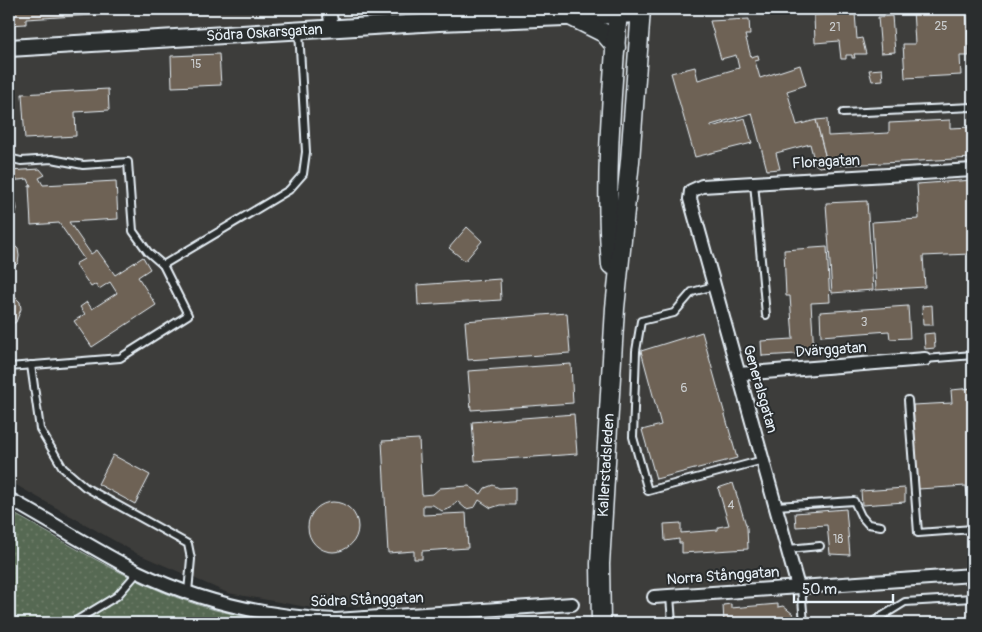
<svg xmlns="http://www.w3.org/2000/svg" width="982" height="632" viewBox="0 0 982 632" font-family="Pangolin,sans-serif">
  <style>
    .built { fill: #3e3d3a }
    .park { fill: url(#park-dots); stroke: #a0ada6 }
    .building { fill: #6e6255; stroke: #e8f1f8 }
    .lines { fill: none; stroke-linecap: round; stroke-linejoin: round }
    .service-casing { stroke: #e8f1f8; stroke-width: 10 }
    .minor-casing { stroke: #e8f1f8; stroke-width: 16 }
    .tertiary-casing { stroke: #e8f1f8; stroke-width: 20 }
    .secondary-casing { stroke: #e8f1f8; stroke-width: 21 }
    .service { stroke: #2a2d2e; stroke-width: 6 }
    .minor { stroke: #2a2d2e; stroke-width: 12 }
    .tertiary { stroke: #2a2d2e; stroke-width: 16 }
    .secondary { stroke: #2a2d2e; stroke-width: 18 }
    .labels { text-anchor: middle; dominant-baseline: central; stroke-width: 4; stroke-linejoin: round; paint-order: stroke }
    .number-label { font-size: 12px; fill: #cacdcf }
    .street-label { font-size: 15px; fill: #e8f1f8; stroke: #2a2d2e }
  </style>
  <defs>
    <pattern id="park-dots" width="8" height="8" patternUnits="userSpaceOnUse" patternTransform="scale(1.25)"><rect width="8" height="8" fill="#576953"/><path d="M2 2h.1M6 6h.1" fill="none" stroke="#6f7f6c" stroke-width="1.8" stroke-linecap="round"/></pattern>
  </defs>
  <rect width="100%" height="100%" fill="#2a2d2e"/>
  <filter id="ink" filterUnits="userSpaceOnUse"><feTurbulence type="fractalNoise" baseFrequency=".02" numOctaves="2"/><feDisplacementMap in="SourceGraphic" scale="10" xChannelSelector="R" yChannelSelector="G"/><feConvolveMatrix kernelMatrix="1 2 1 2 8 2 1 2 1" color-interpolation-filters="sRGB"/></filter>
  <g filter="url(#ink)">
    <!-- built -->
    <polygon class="built" points="9,9 973,9 973,623 373,623 372,605 318,609 228,593 138,554 9,481"/>
    <!-- park -->
    <path class="park" d="M9,511C75,547 141,590 215,610C239,616 265,619 290,623H9Z"/>
    <!-- building -->
    <g class="building">
      <polygon points="15,9 109,9 109,14 26,19 26,24 9,25 9,10"/>
      <polygon points="109,9 217,9 109,14"/>
      <polygon points="913,9 966,9 969,56 960,56 961,75 905,78 903,44 915,44"/>
      <polygon points="855,13 857,39 862,38 866,54 854,54 855,58 852,58 852,55 846,55 846,59 841,59 839,41 815,43 814,15"/>
      <polygon points="892,16 895,52 881,53 878,17"/>
      <polygon points="749,19 750,35 745,35 751,57 758,55 759,60 755,61 760,78 800,65 806,85 787,91 797,125 816,120 828,166 819,167 815,164 810,144 776,153 780,169 767,170 752,113 711,125 711,127 745,118 752,143 695,157 671,73 695,67 698,80 739,68 736,55 721,59 710,21"/>
      <polygon points="219,54 221,85 172,87 171,56"/>
      <polygon points="882,69 883,80 872,81 869,70"/>
      <polygon points="108,89 109,110 75,112 76,136 25,139 22,94"/>
      <polygon points="827,119 828,136 889,133 889,123 950,120 950,128 973,127 973,158 828,166 816,120"/>
      <polygon points="40,169 45,175 39,178 43,185 116,181 118,219 69,222 91,254 97,250 115,275 143,257 150,269 138,277 156,305 92,347 74,321 85,314 80,307 87,302 92,309 117,293 110,282 99,289 96,284 91,287 75,264 84,259 59,223 31,225 29,186 31,186 28,179 9,181 9,171"/>
      <polygon points="973,180 973,258 970,258 970,254 923,256 925,287 876,290 872,222 919,219 917,184"/>
      <polygon points="9,195 16,203 17,209 15,215 9,222"/>
      <polygon points="867,201 873,290 832,293 826,203"/>
      <polygon points="467,227 482,241 465,261 449,248"/>
      <polygon points="9,240 18,249 19,256 18,263 10,271 11,293 20,302 21,309 16,322 9,326"/>
      <polygon points="827,247 830,302 811,303 814,353 762,356 761,341 793,339 790,296 786,296 784,250"/>
      <polygon points="500,279 501,300 418,305 417,285"/>
      <polygon points="932,305 933,325 923,325 922,306"/>
      <polygon points="908,306 910,338 890,339 889,331 821,336 820,312"/>
      <polygon points="567,313 570,353 468,360 465,321"/>
      <polygon points="702,332 737,458 656,479 642,430 661,425 641,351"/>
      <polygon points="934,333 935,348 925,349 924,334"/>
      <polygon points="571,364 573,403 471,410 468,371"/>
      <polygon points="973,388 973,499 968,500 966,486 918,489 913,405 952,403 951,390"/>
      <polygon points="574,414 577,454 475,461 472,422"/>
      <polygon points="419,439 422,495 433,494 440,488 469,486 481,494 485,488 493,485 499,488 515,487 515,505 500,505 491,508 479,500 475,507 466,509 457,501 451,508 442,511 433,505 423,505 423,515 466,513 468,548 422,551 422,559 414,559 414,551 388,553 382,441"/>
      <polygon points="113,455 150,475 135,504 98,484"/>
      <polygon points="733,483 747,528 748,549 682,553 682,543 679,543 679,539 665,541 664,524 681,523 681,533 718,530 718,527 729,525 718,488"/>
      <polygon points="905,488 905,502 862,505 861,491"/>
      <circle cx="333" cy="527" r="25"/>
      <polygon points="846,509 850,555 830,554 827,525 796,527 795,513"/>
      <polygon points="731,604 731,608 778,604 778,607 783,606 793,614 793,620 790,623 724,623 723,605"/>
      <polygon points="577,617 578,623 495,623"/>
    </g>
    <g class="lines">
      <defs>
        <g id="service">
          <polyline points="436,9 439,21"/>
          <polyline points="843,113 973,107"/>
          <polyline points="9,158 21,161 52,159 83,165 128,162 133,231 148,252 163,265 289,190 303,174 306,152 299,31"/>
          <polyline points="754,183 766,315"/>
          <polyline points="714,286 692,292 674,313 641,321 636,351 633,437 648,491 763,460"/>
          <polyline points="925,359 973,355"/>
          <polyline points="31,365 40,429 63,468 85,487 188,544 191,559 188,592"/>
          <polyline points="9,367 120,358 188,315 163,265"/>
          <polyline points="908,400 918,533 973,529"/>
          <polyline points="776,506 854,501 861,516 868,524 881,526"/>
          <polyline points="788,549 820,546"/>
          <polyline points="801,587 804,623"/>
          <polyline points="670,596 672,623"/>
          <polyline points="72,623 117,596 138,572"/>
          <polyline points="871,623 905,602 973,598"/>
        </g>
        <g id="minor">
          <polyline points="329,9 332,28"/>
          <polyline points="462,21 465,9"/>
          <polyline points="739,374 925,359"/>
          <path d="M9,499C52,522 94,550 138,572C200,602 268,617 336,620L572,604"/>
          <polyline points="798,587 690,199 691,191 702,186 973,170"/>
          <polyline points="654,597 973,575"/>
        </g>
        <g id="tertiary">
          <path id="s1" d="M9,48L439,22L640,14"/>
        </g>
        <g id="secondary">
          <polyline points="568,15 604,33 616,47"/>
          <path d="M611,265C604,180 612,94 618,9"/>
          <path id="s2" d="M601,623L600,564L615,308L630,161L641,9"/>
        </g>
      </defs>
      <!-- service casing -->
      <use href="#service" class="service-casing"/>
      <!-- minor casing -->
      <use href="#minor" class="minor-casing"/>
      <!-- tertiary casing -->
      <use href="#tertiary" class="tertiary-casing"/>
      <!-- secondary casing -->
      <use href="#secondary" class="secondary-casing"/>
      <!-- service -->
      <use href="#service" class="service"/>
      <!-- minor -->
      <use href="#minor" class="minor"/>
      <!-- tertiary -->
      <use href="#tertiary" class="tertiary"/>
      <!-- secondary -->
      <use href="#secondary" class="secondary"/>
    </g>
  </g>
  <g class="labels">
    <!-- number labels -->
    <g class="number-label">
      <text x="941" y="26">25</text>
      <text x="835" y="27">21</text>
      <text x="196" y="64">15</text>
      <text x="864" y="322">3</text>
      <text x="684" y="388">6</text>
      <text x="731" y="505">4</text>
      <text x="838" y="539">18</text>
    </g>
    <!-- street labels -->
    <g class="street-label">
      <text stroke="none"><textPath href="#s1" startOffset="256">Södra Oskarsgatan</textPath></text>
      <text transform="translate(826 162) rotate(-3)">Floragatan</text>
      <text transform="translate(831 350) rotate(-4)">Dvärggatan</text>
      <text transform="translate(760 389) rotate(74)">Generalsgatan</text>
      <text stroke="none"><textPath href="#s2" startOffset="158">Kallerstadsleden</textPath></text>
      <text transform="translate(723 576) rotate(-4)">Norra Stånggatan</text>
      <text transform="translate(367 600) rotate(-2)">Södra Stånggatan</text>
    </g>
  </g>
  <!-- margin -->
  <rect width="982" height="632" fill="none" stroke="#2a2d2e" stroke-width="30"/>
  <rect x="15" y="15" width="952" height="602" fill="none" stroke="#e8f1f8" stroke-width="2" filter="url(#ink)"/>
  <!-- scale -->
  <path d="M794 594v8h99v-8" fill="none" stroke="#e8f1f8" stroke-width="2.5"/>
  <text x="802" y="594" font-size="15" fill="#e8f1f8" stroke="#2a2d2e" stroke-width="4" paint-order="stroke">50 m</text>
</svg>
